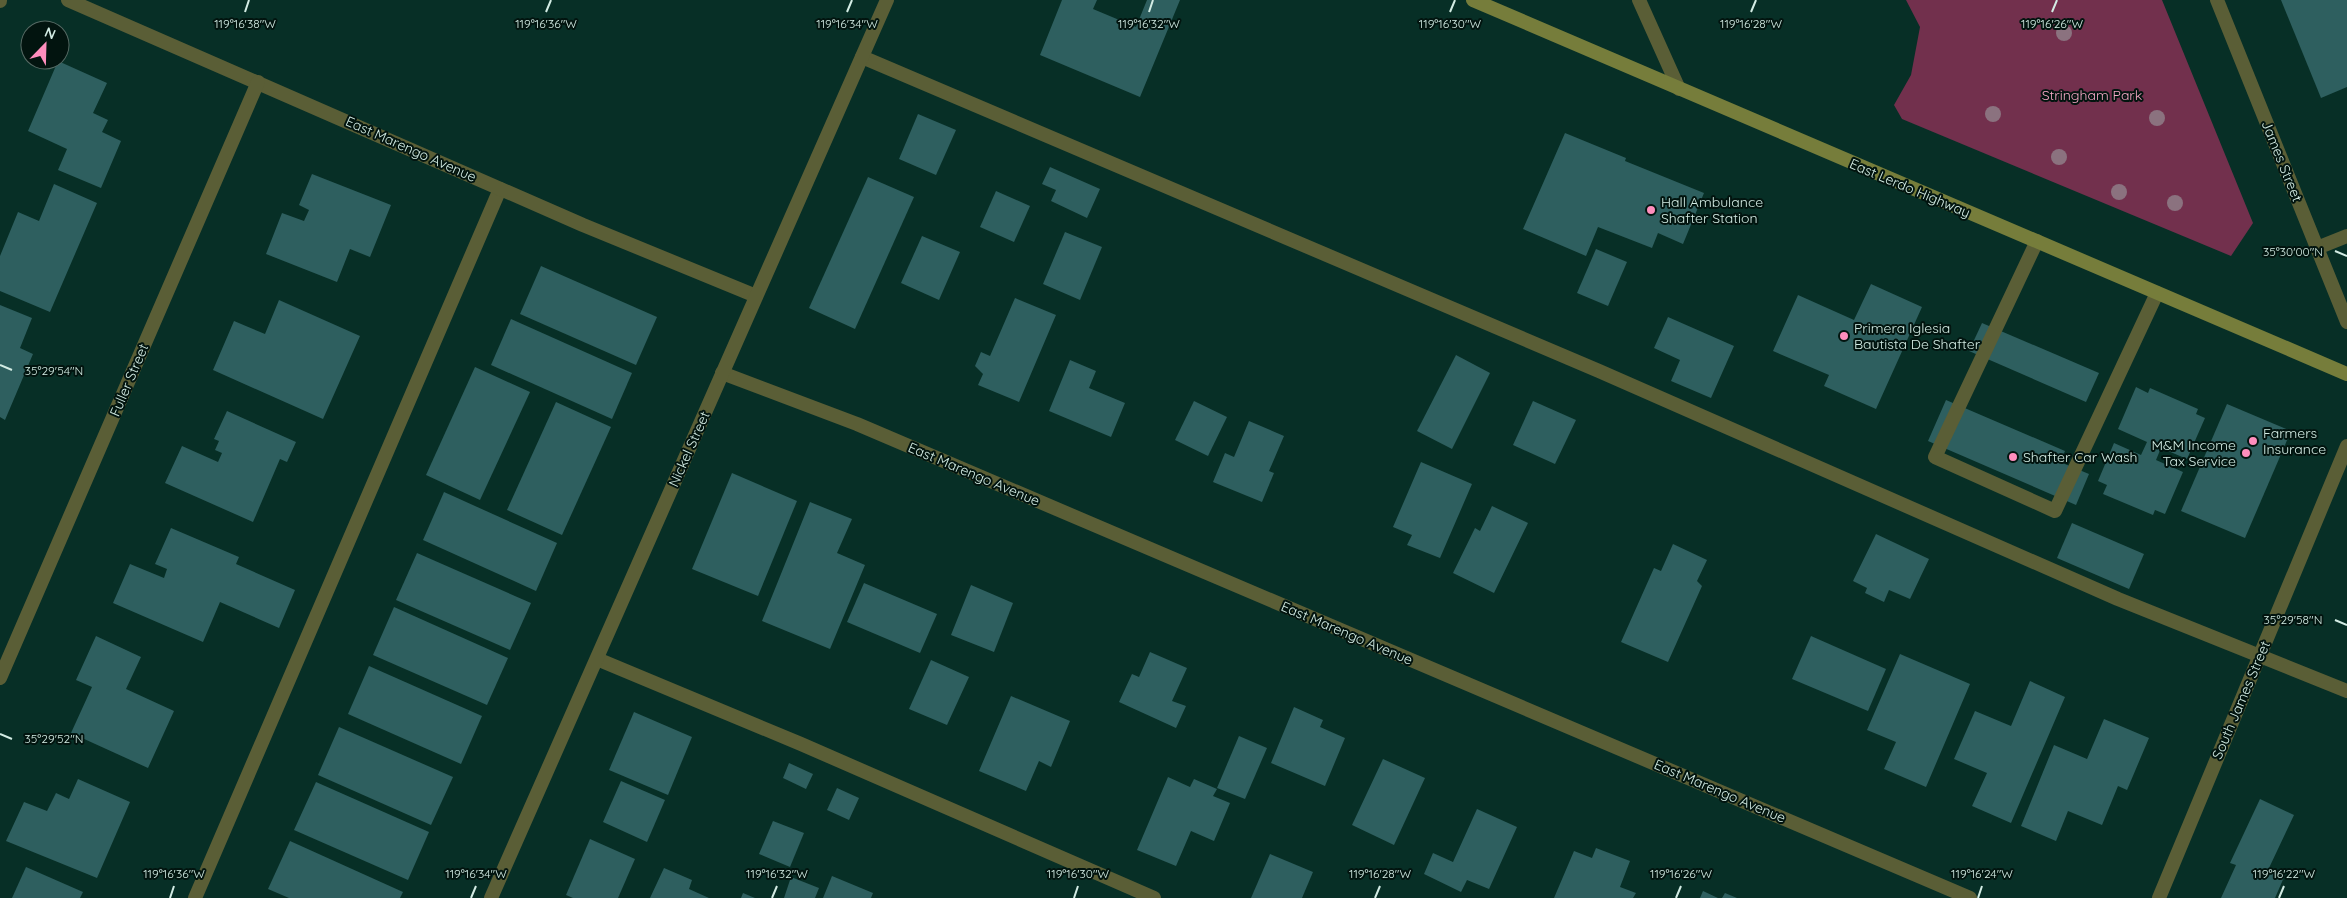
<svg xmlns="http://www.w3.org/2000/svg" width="2347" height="898" viewBox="0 0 2347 898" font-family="Quicksand,sans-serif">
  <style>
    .green { fill: #72304d }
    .building { fill: #2e5f5f }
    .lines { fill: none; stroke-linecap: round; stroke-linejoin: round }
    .service { stroke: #5a5e36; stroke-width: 14 }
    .minor { stroke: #5a5e36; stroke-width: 14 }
    .secondary { stroke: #767d3b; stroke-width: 14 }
    .tree { fill: #8b727f }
    .ticks { fill: none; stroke: #d3ece4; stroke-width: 2 }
    .poi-dot { fill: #fe8ebd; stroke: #02140f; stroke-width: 2 }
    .labels { text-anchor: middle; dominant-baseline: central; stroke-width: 4; stroke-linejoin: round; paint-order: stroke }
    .park-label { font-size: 14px; fill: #f7a9c7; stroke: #02140f }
    .street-label { font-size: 14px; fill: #d3ece4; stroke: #02140f }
    .poi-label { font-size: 14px; fill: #d3ece4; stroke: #02140f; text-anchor: start }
    .ticks-label { font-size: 12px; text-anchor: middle; fill: #d3ece4; stroke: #02140f; stroke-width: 4; stroke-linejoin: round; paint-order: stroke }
  </style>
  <rect width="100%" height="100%" fill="#072f26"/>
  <!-- green -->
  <polygon class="green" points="1906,0 2162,0 2253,223 2231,256 1902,119 1894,105 1911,75 1920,27"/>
  <!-- building -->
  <g class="building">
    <polygon points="1062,0 1097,0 1093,9 1136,27 1147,0 1180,0 1140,97 1040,55"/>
    <polygon points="2281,0 2347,0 2347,87 2321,98"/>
    <polygon points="58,61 107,83 93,113 108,120 102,132 121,141 101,188 58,170 67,149 28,131"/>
    <polygon points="918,114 956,130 936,175 899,159"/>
    <polygon points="1565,133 1626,158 1625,161 1704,193 1683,244 1658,233 1652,248 1598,227 1586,256 1523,229"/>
    <polygon points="1050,167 1100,189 1087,218 1051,201 1056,190 1042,184"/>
    <polygon points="312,174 391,205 370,257 350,249 337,282 266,254 282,213 304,221 309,210 299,205"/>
    <polygon points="868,177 914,197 855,329 809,308"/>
    <polygon points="54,184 97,203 50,312 0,291 0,256 18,212 39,221"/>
    <polygon points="996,191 1030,206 1014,242 980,227"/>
    <polygon points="1065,232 1102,247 1080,300 1043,284"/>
    <polygon points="922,236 960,252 939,300 901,283"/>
    <polygon points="1596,249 1627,262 1608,306 1577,293"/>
    <polygon points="541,266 657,317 636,365 520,314"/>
    <polygon points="1871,284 1922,307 1876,409 1824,386 1829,375 1773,351 1798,295 1854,320"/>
    <polygon points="1015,298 1056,315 1019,402 978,385 983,374 975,366 981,352 990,356"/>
    <polygon points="279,300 360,336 323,419 213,370 234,321 265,334"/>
    <polygon points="0,305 32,318 20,348 33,354 5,420 0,417"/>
    <polygon points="1668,317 1734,346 1711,398 1671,381 1680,360 1654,348"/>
    <polygon points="511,319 632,373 612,419 491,365"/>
    <polygon points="1982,323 2099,373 2086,402 1969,351"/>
    <polygon points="1456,355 1490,373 1452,449 1417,431"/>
    <polygon points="1070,360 1096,371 1089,388 1125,403 1111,437 1049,411"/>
    <polygon points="475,367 530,392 480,500 426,475"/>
    <polygon points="2136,387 2148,393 2150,388 2198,409 2196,414 2205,418 2187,459 2161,448 2156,460 2183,472 2165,514 2155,510 2153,515 2103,494 2107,485 2098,481 2114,443 2141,455 2147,442 2118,429"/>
    <polygon points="1946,400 2065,451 2060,462 2089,474 2076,505 1928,441"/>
    <polygon points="1194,401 1227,417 1208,456 1175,440"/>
    <polygon points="1533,401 1576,420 1555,464 1513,445"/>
    <polygon points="556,402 611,427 562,535 507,510"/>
    <polygon points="2227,404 2291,431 2245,538 2181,511"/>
    <polygon points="227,411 296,442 287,462 280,459 253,522 165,483 182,446 218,462 222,453 215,450 219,441 214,439"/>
    <polygon points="1249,421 1284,436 1269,471 1274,473 1262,502 1213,482 1225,453 1234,457"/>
    <polygon points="1421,462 1472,484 1440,558 1407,545 1412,535 1393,527"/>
    <polygon points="732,473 797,501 758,596 692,569"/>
    <polygon points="444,492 557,543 536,591 423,540"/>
    <polygon points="810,502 852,519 837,553 865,565 830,649 762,621"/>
    <polygon points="1492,506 1528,523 1494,593 1453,573 1475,528 1480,531"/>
    <polygon points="2072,523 2144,554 2129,589 2057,558"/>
    <polygon points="171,528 239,557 236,564 295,590 279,628 220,602 203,642 113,603 130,564 164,578 167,569 155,564"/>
    <polygon points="1876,534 1929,559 1910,599 1889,590 1884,602 1865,593 1867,588 1853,581"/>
    <polygon points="1673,544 1707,560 1697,581 1702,586 1668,662 1621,642 1654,568 1661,571"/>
    <polygon points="417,553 531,603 510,650 396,600"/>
    <polygon points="864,583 937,614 920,653 847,622"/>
    <polygon points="971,585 1013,603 994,652 951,635"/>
    <polygon points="394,607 508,658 487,705 373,655"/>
    <polygon points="96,636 141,657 126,689 174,711 148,768 71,733 92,687 76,680"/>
    <polygon points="1811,636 1886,669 1868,711 1792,679"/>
    <polygon points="1150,652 1187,668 1172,701 1186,706 1176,728 1119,702 1132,674 1139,677"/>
    <polygon points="1900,654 1970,684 1926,787 1884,769 1896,742 1867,730"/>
    <polygon points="931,660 969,677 947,725 909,709"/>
    <polygon points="369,666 482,716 461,764 348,714"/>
    <polygon points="2030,681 2065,697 2011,823 1972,806 1987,773 1954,759 1975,711 2011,726"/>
    <polygon points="1011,696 1070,721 1051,767 1039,761 1026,791 979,771"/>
    <polygon points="1294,707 1323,720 1320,727 1345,738 1325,786 1271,763"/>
    <polygon points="634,712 692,737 668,795 609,770"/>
    <polygon points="2104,719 2149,738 2127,790 2118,786 2102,825 2068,811 2056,841 2021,826 2054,745 2087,759"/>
    <polygon points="339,727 453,777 431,825 318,775"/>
    <polygon points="1239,736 1267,748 1245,799 1217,788"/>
    <polygon points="1383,759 1425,778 1394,845 1352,825"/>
    <polygon points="789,763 813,774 806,789 783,778"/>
    <polygon points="1168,777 1190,787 1194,779 1217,789 1213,796 1230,803 1214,841 1191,831 1176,866 1137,850"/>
    <polygon points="78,779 130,802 97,878 6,841 24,802 47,811 56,793 69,799"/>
    <polygon points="621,781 665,800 647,842 603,822"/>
    <polygon points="316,782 429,832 408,880 294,830"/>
    <polygon points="837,788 859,798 849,820 827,810"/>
    <polygon points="2260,799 2294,815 2269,868 2285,875 2275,898 2221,898 2236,865 2230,863"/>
    <polygon points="1477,809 1517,827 1489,889 1467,880 1461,892 1424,874 1433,853 1453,862"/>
    <polygon points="773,821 804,833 790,867 759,854"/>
    <polygon points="590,839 635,859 618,898 573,898 566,895"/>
    <polygon points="290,841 403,892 400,898 289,898 268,889"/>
    <polygon points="1596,848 1630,861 1620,887 1636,893 1633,898 1554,898 1574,851 1592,858"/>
    <polygon points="1270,854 1313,872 1302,898 1251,898"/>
    <polygon points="26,867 83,892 80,898 12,898"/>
    <polygon points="664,868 692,880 689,889 709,898 650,898"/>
    <polygon points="832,876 873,893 871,898 823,898"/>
    <polygon points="791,877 819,888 815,898 784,898"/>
    <polygon points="1703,891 1718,898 1700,898"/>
    <polygon points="743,893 755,898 741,898"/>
    <polygon points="1725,893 1737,898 1722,898"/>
  </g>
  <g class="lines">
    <!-- service -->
    <g class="service">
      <polyline points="1639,0 1679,89"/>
      <polyline points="0,1 0,0"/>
      <polyline points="862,57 1599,371 2118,599 2347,691"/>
      <polyline points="2037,241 1935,457 2055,511 2157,293"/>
      <polyline points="2317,248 2347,236"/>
      <polyline points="597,659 801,744 1154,898"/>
      <polyline points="195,898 500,189"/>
    </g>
    <!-- minor -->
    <g class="minor">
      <polyline points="68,0 583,225 756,296"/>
      <polyline points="2217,0 2347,322"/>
      <polyline points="722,373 857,424 1970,898"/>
      <polyline points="0,678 258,82"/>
      <polyline points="491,898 887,0"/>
      <polyline points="2159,898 2347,446"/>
    </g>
    <!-- secondary -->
    <polyline class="secondary" points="1473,0 2347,374"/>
  </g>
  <!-- trees -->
  <g class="tree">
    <circle cx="2064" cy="33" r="8"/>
    <circle cx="1993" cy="114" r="8"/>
    <circle cx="2157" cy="118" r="8"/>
    <circle cx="2059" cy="157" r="8"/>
    <circle cx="2119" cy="192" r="8"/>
    <circle cx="2175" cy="203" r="8"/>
  </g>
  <!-- ticks -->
  <path class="ticks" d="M245,12L249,0M546,12L551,0M847,12L852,0M1149,12L1153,0M1450,12L1455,0M1751,12L1756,0M2052,12L2057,0M2335,251L2347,256M0,365L12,370M2335,620L2347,625M0,734L12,739M170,898L174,886M471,898L476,886M772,898L777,886M1074,898L1078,886M1375,898L1380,886M1676,898L1681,886M1978,898L1982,886M2279,898L2284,886"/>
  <!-- markers -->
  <g class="poi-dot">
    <circle cx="1651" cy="210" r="5"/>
    <circle cx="1844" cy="336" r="5"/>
    <circle cx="2253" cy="441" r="5"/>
    <circle cx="2246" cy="453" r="5"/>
    <circle cx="2013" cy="457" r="5"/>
  </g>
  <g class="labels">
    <!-- park labels -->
    <g class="park-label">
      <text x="2092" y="95">Stringham Park</text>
    </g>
    <!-- street labels -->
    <g class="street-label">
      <text transform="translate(411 149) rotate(24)">East Marengo Avenue</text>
      <text transform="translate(2282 161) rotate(68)">James Street</text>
      <text transform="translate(1910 188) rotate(23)">East Lerdo Highway</text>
      <text transform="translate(129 380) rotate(-67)">Fuller Street</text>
      <text transform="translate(689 449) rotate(-66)">Nickel Street</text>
      <text transform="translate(974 474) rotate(23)">East Marengo Avenue</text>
      <text transform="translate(1347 633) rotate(23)">East Marengo Avenue</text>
      <text transform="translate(2241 700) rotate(-67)">South James Street</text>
      <text transform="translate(1720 791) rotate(23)">East Marengo Avenue</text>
    </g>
    <!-- poi labels -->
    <g class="poi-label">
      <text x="1661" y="202">Hall Ambulance<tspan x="1661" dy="16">Shafter Station</tspan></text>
      <text x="1854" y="328">Primera Iglesia<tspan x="1854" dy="16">Bautista De Shafter</tspan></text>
      <text x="2263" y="433">Farmers<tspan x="2263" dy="16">Insurance</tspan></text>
      <text x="2236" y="445" text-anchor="end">M&amp;M Income<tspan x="2236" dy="16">Tax Service</tspan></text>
      <text x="2023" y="457">Shafter Car Wash</text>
    </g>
  </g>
  <g class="ticks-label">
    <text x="245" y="28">119°16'38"W</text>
    <text x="546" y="28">119°16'36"W</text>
    <text x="847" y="28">119°16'34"W</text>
    <text x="1149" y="28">119°16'32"W</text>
    <text x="1450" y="28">119°16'30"W</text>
    <text x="1751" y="28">119°16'28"W</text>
    <text x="2052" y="28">119°16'26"W</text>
    <text x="2293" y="256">35°30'00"N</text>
    <text x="54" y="375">35°29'54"N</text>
    <text x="2293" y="624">35°29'58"N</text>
    <text x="54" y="743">35°29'52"N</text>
    <text x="174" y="878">119°16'36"W</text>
    <text x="476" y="878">119°16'34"W</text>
    <text x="777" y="878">119°16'32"W</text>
    <text x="1078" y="878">119°16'30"W</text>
    <text x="1380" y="878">119°16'28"W</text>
    <text x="1681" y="878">119°16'26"W</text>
    <text x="1982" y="878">119°16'24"W</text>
    <text x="2284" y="878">119°16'22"W</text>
  </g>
  <!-- north arrow -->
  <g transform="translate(45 45) rotate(23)"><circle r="24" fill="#02140f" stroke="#566a64"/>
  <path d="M0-4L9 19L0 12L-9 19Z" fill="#fe8ebd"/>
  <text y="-8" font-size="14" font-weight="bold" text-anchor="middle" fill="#d3ece4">N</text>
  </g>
</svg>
